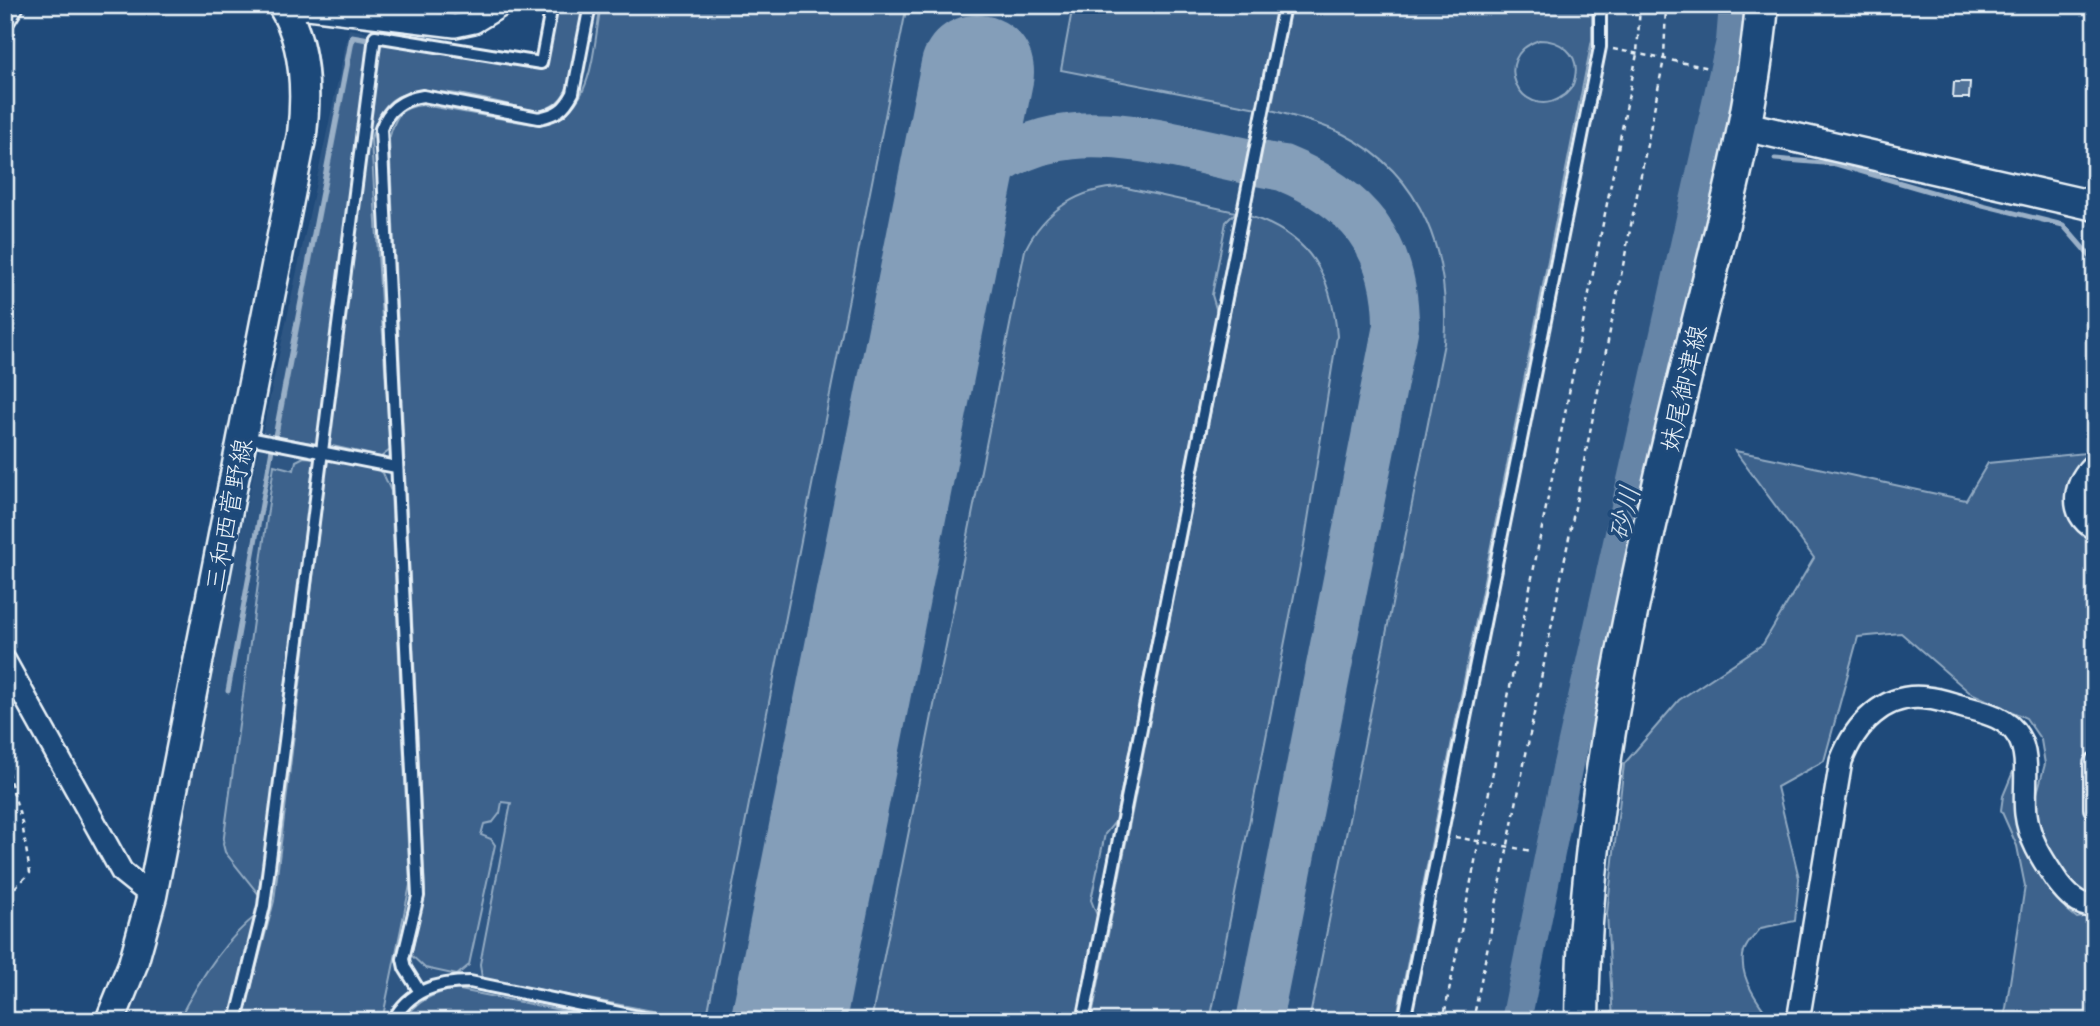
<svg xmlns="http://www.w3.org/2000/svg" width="2100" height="1026" viewBox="0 0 2100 1026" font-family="'Shantell Sans','Klee One',sans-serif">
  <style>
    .built { fill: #2e5683 }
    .green { fill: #3c628c; stroke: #92aac2; stroke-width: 2; fill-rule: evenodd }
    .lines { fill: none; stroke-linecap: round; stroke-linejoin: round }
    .stream { stroke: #9ab0c7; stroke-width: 5 }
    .river { stroke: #6685a7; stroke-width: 30 }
    .taxiway { stroke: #849eb9; stroke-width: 46 }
    .runway { stroke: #849eb9; stroke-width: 114 }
    .building { fill: #517399; stroke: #e8f1f8; stroke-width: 2 }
    .lane-casing { stroke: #e8f1f8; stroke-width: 16 }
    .street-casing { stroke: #e8f1f8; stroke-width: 26 }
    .secondary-casing { stroke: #e8f1f8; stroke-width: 33 }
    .primary-casing { stroke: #e8f1f8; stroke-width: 37 }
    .path { stroke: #e8f1f8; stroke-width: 2.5; stroke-dasharray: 5 5; stroke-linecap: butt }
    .lane { stroke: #1f4a7a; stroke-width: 10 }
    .street { stroke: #1f4a7a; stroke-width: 21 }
    .secondary { stroke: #1f4a7a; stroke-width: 28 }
    .primary { stroke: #1f4a7a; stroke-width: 32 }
    .labels { text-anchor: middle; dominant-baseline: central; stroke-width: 7; stroke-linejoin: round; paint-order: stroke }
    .street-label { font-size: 26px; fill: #e8f1f8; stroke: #1f4a7a }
    .water-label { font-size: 28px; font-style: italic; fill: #d4e1ec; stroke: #1f4a7a }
  </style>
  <rect width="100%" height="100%" fill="#1f4a7a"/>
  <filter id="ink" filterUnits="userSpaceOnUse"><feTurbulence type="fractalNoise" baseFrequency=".0143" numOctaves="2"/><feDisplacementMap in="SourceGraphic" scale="14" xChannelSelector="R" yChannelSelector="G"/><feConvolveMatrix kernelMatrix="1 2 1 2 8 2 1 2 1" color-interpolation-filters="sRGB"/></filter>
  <g filter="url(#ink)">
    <!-- built -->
    <polygon class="built" points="549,5 1725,5 1657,343 1502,1021 128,1021 151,951 349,29 539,60"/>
    <!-- green -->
    <g class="green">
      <path d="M558,5H584L568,85C563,100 553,108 538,111C503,105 419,77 391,101C379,111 375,125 371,139L390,450L381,457L328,445L379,43L545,69Z"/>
      <path d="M601,5H907L706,1021L482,979L480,964L511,803L502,802L500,813L493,822L484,824L481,835L491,839L495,845L469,965L457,975L425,968L411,955L425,891L389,139C395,117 399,107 423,105L538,125C595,116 592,51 601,5Z"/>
      <polygon points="1073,5 1279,5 1257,108 1061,70"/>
      <path d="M1291,5H1592V40L1396,1021H1309L1444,343C1451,257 1425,176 1343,134C1320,123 1296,117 1271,110ZM1539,40C1560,40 1580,53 1575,77C1574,86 1568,94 1560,98C1521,121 1489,57 1539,40Z"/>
      <polygon points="354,39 369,42 318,444 277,437"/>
      <path d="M1122,187L1236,212L1226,222L1212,295L1217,312L1115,822L1105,834L1091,900L1098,918L1077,1021H871L1025,250C1044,211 1079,188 1122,187Z"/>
      <path d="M1249,216C1309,235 1332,274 1337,336L1304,545L1210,1021H1091Z"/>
      <path d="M1735,451C1812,465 1888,485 1966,500L1988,463L2095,452V457L2071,489L2095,535V747L2086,781L2095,820V902L2079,897L2041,846L2033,808L2045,764L2041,740L2026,718L1969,692L1901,633L1858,637L1824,761L1777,787L1799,878L1795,921L1761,928C1755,936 1744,945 1743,956C1740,979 1759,1004 1772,1021H1613L1607,913L1624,764L1679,700L1763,644L1814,558Z"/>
      <polygon points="304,457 317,458 260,896 225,852 223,844 274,465 294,470 296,461"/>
      <polygon points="327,460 377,469 383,473 391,491 410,885 382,1021 242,1021 274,901"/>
      <polygon points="2017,762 2066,909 2077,918 2095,915 2095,1021 2004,1021 2025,886 2017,846 2001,810 2003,796"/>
      <path d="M258,914L230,1021H178C198,981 223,941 258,914Z"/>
      <path d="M455,989L615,1021H402C418,1001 430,994 455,989Z"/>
    </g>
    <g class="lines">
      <!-- stream -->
      <g class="stream">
        <polyline points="1705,156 1711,156"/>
        <polyline points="1775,159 1836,164 1942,195 2063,225 2095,262"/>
        <polyline points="275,436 352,36 370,39"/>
        <polyline points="228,691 272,449"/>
      </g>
      <!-- river -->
      <polyline class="river" points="1516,1021 1567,769 1731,41 1734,5"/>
      <!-- taxiway -->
      <path class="taxiway" d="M950,211C1036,87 1162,148 1283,168C1357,198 1396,244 1396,326L1259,1021"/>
      <!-- runway -->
      <polyline class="runway" points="788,1021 977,72"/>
    </g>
    <!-- building -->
    <polygon class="building" points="1954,82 1970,82 1969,98 1953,98"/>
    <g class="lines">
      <defs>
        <g id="lane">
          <polyline points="244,437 396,467"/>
          <path d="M420,992L405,968L403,959L418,896L381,129C388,109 402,99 423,96L539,118C557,114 564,110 573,93L590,5"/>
          <polyline points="236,1021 264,906 375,36 541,63 552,5"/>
          <path d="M393,1021C409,990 438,982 470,982L658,1021"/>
          <polyline points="1083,1021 1284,5"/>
          <polyline points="1404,1021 1600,47 1600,5"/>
        </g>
        <g id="street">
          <polyline points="286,11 308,8 455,26 474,22 502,5"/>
          <polyline points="5,18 13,5"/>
          <path d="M2095,463C2074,481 2067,514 2095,529"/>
          <polyline points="5,661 122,872 152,896"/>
          <polyline points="2095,764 2095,808"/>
          <path d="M1798,1021L1841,761C1855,725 1884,692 1927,698C1941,699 1955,705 1968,708C1987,713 2007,718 2018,736C2031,756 2023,791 2026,814C2029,840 2043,860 2057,881C2066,893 2078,907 2095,906"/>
        </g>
        <g id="secondary">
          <polyline points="1744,126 2095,206"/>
          <path d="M110,1021L133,964L152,896L302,134C307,91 306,44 282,5"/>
        </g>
        <path id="primary" d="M1582,1021C1584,799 1635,583 1687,368C1716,249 1751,128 1762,5"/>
      </defs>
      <!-- lane casing -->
      <use href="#lane" class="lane-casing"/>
      <!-- street casing -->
      <use href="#street" class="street-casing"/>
      <!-- secondary casing -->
      <use href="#secondary" class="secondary-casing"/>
      <!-- primary casing -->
      <use href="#primary" class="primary-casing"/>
      <!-- path -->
      <g class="path">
        <polyline points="1613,49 1710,68"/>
        <polyline points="5,762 22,823 30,873 5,897"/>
        <polyline points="1455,837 1532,851"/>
        <polyline points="1443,1021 1637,54 1640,5"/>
        <polyline points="1473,1021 1664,59 1666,5"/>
      </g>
      <!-- lane -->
      <use href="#lane" class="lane"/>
      <!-- street -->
      <use href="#street" class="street"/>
      <!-- secondary -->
      <use href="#secondary" class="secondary"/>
      <!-- primary -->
      <use href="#primary" class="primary"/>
    </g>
  </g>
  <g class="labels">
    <!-- street labels -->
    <g class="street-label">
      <text transform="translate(1683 388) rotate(-77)">妹尾御津線</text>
      <text transform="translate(228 515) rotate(-79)">三和西菅野線</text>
    </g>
    <!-- water labels -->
    <g class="water-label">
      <text transform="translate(1624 513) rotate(-77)">砂川</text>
    </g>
  </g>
  <!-- margin -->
  <rect width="2100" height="1026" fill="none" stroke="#1f4a7a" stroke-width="28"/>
  <rect x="14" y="14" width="2072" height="998" fill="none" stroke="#e8f1f8" stroke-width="2.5" filter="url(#ink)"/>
</svg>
